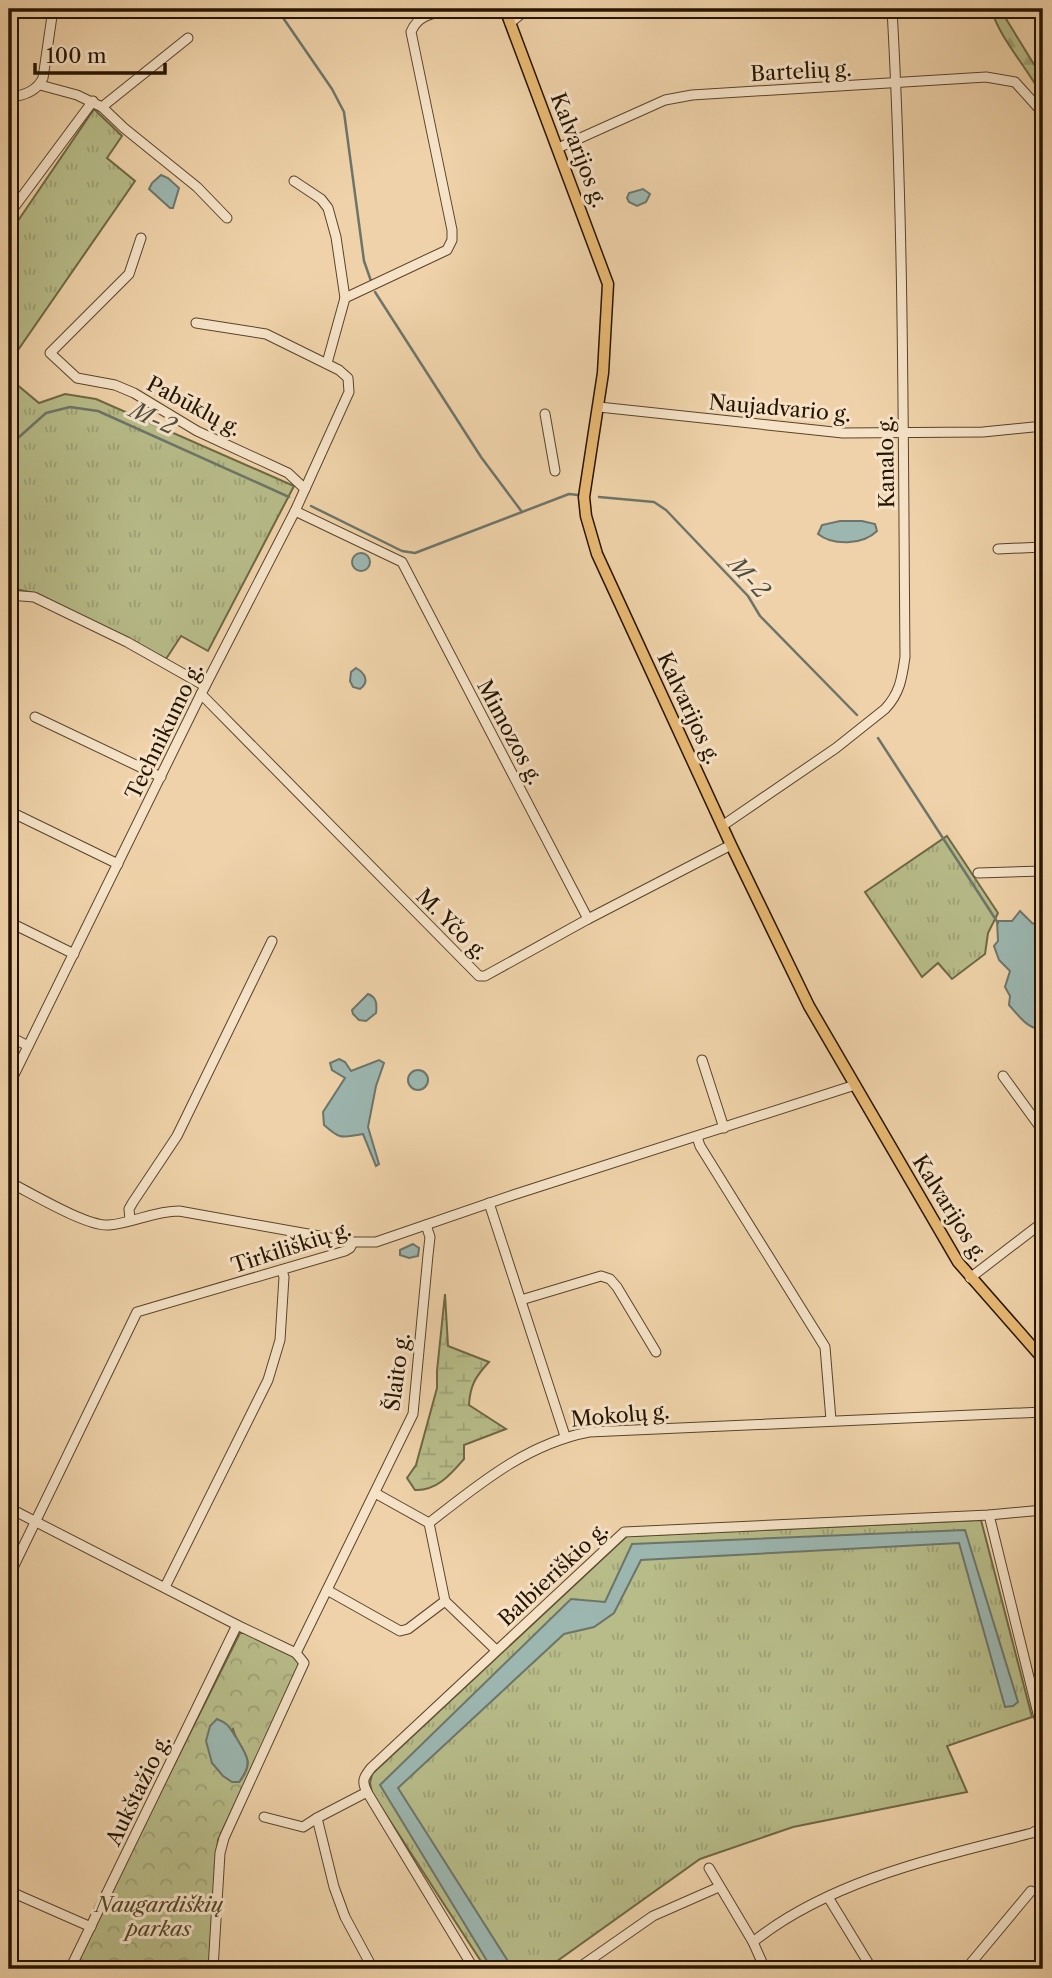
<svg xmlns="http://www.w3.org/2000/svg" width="1052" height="1978" viewBox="0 0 1052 1978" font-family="'Libre Caslon Text',serif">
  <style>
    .grass { fill: url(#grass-tufts); stroke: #6e6844; stroke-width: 2 }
    .forest { fill: url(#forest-firs); stroke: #6e6844; stroke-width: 2 }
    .wetland { fill: url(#wetland-marsh); stroke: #6e6844; stroke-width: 2 }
    .park { fill: url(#park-crowns); stroke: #6e6844; stroke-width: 2; fill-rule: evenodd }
    .water { fill: #9cb6b0; stroke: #6d756a; stroke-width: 2 }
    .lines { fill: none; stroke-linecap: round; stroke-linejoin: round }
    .stream { stroke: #6d756a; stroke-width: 2.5 }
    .minor-casing { stroke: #58442a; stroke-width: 11 }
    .major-casing { stroke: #261400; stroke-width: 13 }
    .minor { stroke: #f5e2c7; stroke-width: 9 }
    .major { stroke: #e8b974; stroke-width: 10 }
    .labels { text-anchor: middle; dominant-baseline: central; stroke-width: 6; stroke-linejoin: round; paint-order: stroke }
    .street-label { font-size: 21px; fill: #261400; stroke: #f5e2c7 }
    .park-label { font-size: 21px; font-style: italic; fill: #524629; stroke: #f5e2c7 }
    .water-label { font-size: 23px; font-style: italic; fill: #4f4d3e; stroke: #f5e2c7 }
  </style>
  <defs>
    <pattern id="grass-tufts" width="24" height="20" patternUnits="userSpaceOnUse" patternTransform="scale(1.75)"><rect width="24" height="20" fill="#b7bc89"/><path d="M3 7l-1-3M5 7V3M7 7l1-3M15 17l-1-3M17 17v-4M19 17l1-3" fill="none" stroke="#9da174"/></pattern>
    <pattern id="forest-firs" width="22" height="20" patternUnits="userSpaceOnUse" patternTransform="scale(1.75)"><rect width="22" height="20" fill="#b7bc89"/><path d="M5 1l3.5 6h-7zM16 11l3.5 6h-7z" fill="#9da174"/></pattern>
    <pattern id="wetland-marsh" width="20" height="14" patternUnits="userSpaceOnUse" patternTransform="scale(1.75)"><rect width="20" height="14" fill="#b7bc89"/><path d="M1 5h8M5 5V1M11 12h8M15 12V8" fill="none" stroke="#9da174"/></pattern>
    <pattern id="park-crowns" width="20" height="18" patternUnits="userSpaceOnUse" patternTransform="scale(1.75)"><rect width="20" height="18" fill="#b7bc89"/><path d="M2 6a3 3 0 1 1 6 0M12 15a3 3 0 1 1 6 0" fill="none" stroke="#9da174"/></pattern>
  </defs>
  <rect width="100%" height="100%" fill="#efd2a9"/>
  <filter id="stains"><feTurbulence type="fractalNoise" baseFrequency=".00286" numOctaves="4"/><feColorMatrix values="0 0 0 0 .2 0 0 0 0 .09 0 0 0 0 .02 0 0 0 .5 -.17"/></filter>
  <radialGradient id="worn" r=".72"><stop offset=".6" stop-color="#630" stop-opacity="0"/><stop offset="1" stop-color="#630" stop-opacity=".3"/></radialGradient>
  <!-- grass -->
  <g class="grass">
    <polygon points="94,109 122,136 107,158 135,181 9,363 9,234"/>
    <polygon points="9,378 39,403 65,394 96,399 294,486 208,651 181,636 166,659 38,594 20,590 9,591"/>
    <polygon points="947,836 998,913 988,933 985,954 952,979 938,963 922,977 865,892"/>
    <polygon points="981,1520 1032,1717 947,1746 967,1792 793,1827 700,1859 546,1969 486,1969 372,1793 370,1783 372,1774 627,1536"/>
  </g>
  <!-- forest -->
  <path class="forest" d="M991,9H1000L1043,79V98C1027,66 1002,43 991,9Z"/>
  <!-- wetland -->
  <path class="wetland" d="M445,1294L448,1346L489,1362C476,1376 470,1385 469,1405L506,1429L464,1445V1459C451,1474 437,1491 415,1490L407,1478L416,1465L437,1388V1371Z"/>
  <!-- park -->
  <path class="park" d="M240,1633H246L296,1656L299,1663L297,1673L218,1840L209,1969H72ZM233,1729C239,1752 259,1757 239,1782L212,1763L211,1751Z"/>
  <!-- water -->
  <g class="water">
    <polygon points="161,175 168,178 179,188 173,208 170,208 149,189 152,183"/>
    <polygon points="643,189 650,194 646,202 637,206 629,202 627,198 629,193"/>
    <path d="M840,521H862L875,524L877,531C863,545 833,546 818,534L822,525Z"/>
    <circle cx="361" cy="562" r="9"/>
    <path d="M356,668C365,673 370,682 360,689L353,687L350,681L351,672Z"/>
    <path d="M1020,911L1032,923L1043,928V1029C1028,1030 1019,1016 1009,1005L1010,996L1005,987L1010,971L999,960L994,946L998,941L997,921H1012Z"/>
    <path d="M368,994C377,997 377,1005 376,1013L366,1021L359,1020L353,1014L352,1010Z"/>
    <path d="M339,1059L345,1062L351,1071L379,1060L384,1063L376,1086L368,1127L379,1164L376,1166L363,1134C342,1137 342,1141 324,1125L323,1112L345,1078L332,1070L330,1063Z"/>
    <circle cx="418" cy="1080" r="10"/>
    <polygon points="413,1244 419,1248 418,1256 409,1258 400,1255 400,1250"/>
    <polygon points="965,1530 1018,1702 1013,1706 1005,1707 959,1543 641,1560 614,1613 594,1627 564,1634 398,1788 511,1966 510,1969 492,1969 380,1785 571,1599 605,1602 632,1544"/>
    <path d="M217,1719C230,1724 230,1729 237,1739C248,1757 253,1764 239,1782H232L223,1776L212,1763L206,1741L210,1726Z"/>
  </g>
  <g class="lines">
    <!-- stream -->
    <g class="stream">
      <polyline points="277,9 332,89 344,112 364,261 371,281"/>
      <polyline points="375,292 481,457 522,512"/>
      <polyline points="9,446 46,413 70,407 98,411 289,497"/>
      <polyline points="599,497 654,502 666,510 748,596 760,616 857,715"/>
      <polyline points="311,506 402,551 415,553 569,494 578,495"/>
      <polyline points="878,738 998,923"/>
    </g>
    <defs>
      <g id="minor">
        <polyline points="510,23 527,9"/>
        <polyline points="40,85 77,95 102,107 124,128 197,187 227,218"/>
        <path d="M9,97C23,96 37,91 43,78L53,9"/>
        <polyline points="102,107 188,38"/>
        <polyline points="558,148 665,100 692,95 986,77 1015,82 1043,113"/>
        <polyline points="294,181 321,199 328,208 336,237 345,298 327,363"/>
        <polyline points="9,214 93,101"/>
        <polyline points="141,238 129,274 50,353 77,378 115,385 134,393 197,431 288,473 305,489"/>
        <path d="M345,298L447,250L452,240V230L411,32C418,14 435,13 452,9"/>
        <polyline points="599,407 843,433 983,432 1043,426"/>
        <polyline points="545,414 555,471"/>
        <polyline points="295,511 402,562 588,919"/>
        <polyline points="998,549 1043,547"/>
        <polyline points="9,595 34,597 127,642 205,686"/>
        <polyline points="201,694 479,976 485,976 588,919 731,845"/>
        <polyline points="35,717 161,777"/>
        <polyline points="9,811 118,864"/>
        <path d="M722,826L836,748L885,709C900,693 902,678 905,657C903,441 904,224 892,9"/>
        <polyline points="978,873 1043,871"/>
        <polyline points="9,922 74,954"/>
        <polyline points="9,1036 28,1046"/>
        <polyline points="702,1060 724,1128"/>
        <polyline points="1003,1076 1043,1131"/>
        <polyline points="9,1085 201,694 295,511 349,392 348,378 339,370 266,334 196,323"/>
        <polyline points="697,1137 700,1146 825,1347 831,1420"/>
        <path d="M9,1182C31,1193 87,1227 109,1225C133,1223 154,1211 179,1211L353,1242H376L513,1195L855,1085"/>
        <polyline points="489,1203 565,1436"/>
        <polyline points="130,1220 129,1209 133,1202 177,1136 272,941"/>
        <polyline points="970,1278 1043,1222"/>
        <polyline points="521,1300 601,1276 610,1279 617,1287 656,1352"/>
        <polyline points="375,1493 429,1523"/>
        <polyline points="9,1508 237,1625 296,1653 304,1663 224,1838 220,1853 213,1969"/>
        <polyline points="989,1515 1043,1734"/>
        <polyline points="9,1576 137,1312 345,1251 350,1248 353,1242"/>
        <polyline points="165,1587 268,1380 280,1340 284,1277 282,1271"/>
        <path d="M327,1590L400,1631L408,1629L445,1601L429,1523C478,1485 526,1444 589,1432L1043,1412"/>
        <polyline points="445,1601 496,1650"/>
        <polyline points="296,1653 413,1414 428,1255 430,1237 426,1225"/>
        <polyline points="367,1792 317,1818 334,1887 345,1917 373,1969"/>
        <polyline points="264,1817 303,1827 317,1818"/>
        <polyline points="709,1868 753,1942 765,1969"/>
        <polyline points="9,1891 91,1927"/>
        <polyline points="828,1897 872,1969"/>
        <path d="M753,1942C830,1880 938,1857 1032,1833L1043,1827"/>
        <polyline points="70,1969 237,1625"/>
        <path d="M474,1969L367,1792C361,1781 364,1777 371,1768L624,1532L989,1515L1043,1510"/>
        <polyline points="577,1969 653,1916 719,1887"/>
        <polyline points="748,1969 761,1963"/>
        <polyline points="966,1969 1031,1891"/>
      </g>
      <polyline id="major" points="505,9 608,284 603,373 584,497 586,516 597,554 731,845 809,1006 958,1262 1043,1359"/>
    </defs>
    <!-- minor casing -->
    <use href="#minor" class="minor-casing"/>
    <!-- major casing -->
    <use href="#major" class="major-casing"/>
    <!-- minor -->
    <use href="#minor" class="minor"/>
    <!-- major -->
    <use href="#major" class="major"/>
  </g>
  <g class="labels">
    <!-- street labels -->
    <g class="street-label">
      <text transform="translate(801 71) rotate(-3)">Bartelių g.</text>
      <text transform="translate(579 150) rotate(69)">Kalvarijos g.</text>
      <text transform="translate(194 406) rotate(28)">Pabūklų g.</text>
      <text transform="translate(780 408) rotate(5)">Naujadvario g.</text>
      <text transform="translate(886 462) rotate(-91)">Kanalo g.</text>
      <text transform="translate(689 708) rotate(65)">Kalvarijos g.</text>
      <text transform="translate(164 731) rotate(-64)">Technikumo g.</text>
      <text transform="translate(510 732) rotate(62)">Mimozos g.</text>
      <text transform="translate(452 924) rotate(45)">M. Yčo g.</text>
      <text transform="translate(950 1208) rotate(58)">Kalvarijos g.</text>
      <text transform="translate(291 1247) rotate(-18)">Tirkiliškių g.</text>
      <text transform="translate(397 1372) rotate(-82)">Šlaito g.</text>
      <text transform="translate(620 1415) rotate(-5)">Mokolų g.</text>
      <text transform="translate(553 1574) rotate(-43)">Balbieriškio g.</text>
      <text transform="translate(138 1790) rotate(-64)">Aukštažio g.</text>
    </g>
    <!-- park labels -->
    <g class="park-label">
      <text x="159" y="1904">Naugardiškių<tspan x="159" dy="24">parkas</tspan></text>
    </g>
    <!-- water labels -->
    <g class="water-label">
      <text transform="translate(153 418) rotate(24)">M-2</text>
      <text transform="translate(749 577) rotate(47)">M-2</text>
    </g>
  </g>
  <!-- margin -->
  <rect width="1052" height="1978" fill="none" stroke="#efd2a9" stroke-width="35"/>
  <rect x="10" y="10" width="1031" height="1957" fill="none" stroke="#261400" stroke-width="3.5"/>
  <rect x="18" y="18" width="1017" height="1943" fill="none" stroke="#261400" stroke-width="2"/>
  <!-- scale -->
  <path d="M35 63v10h130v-10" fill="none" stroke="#261400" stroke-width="3.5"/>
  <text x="46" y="63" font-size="21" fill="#261400" stroke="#f5e2c7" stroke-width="5" paint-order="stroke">100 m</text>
  <rect width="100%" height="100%" filter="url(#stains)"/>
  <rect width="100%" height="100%" fill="url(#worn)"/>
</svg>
